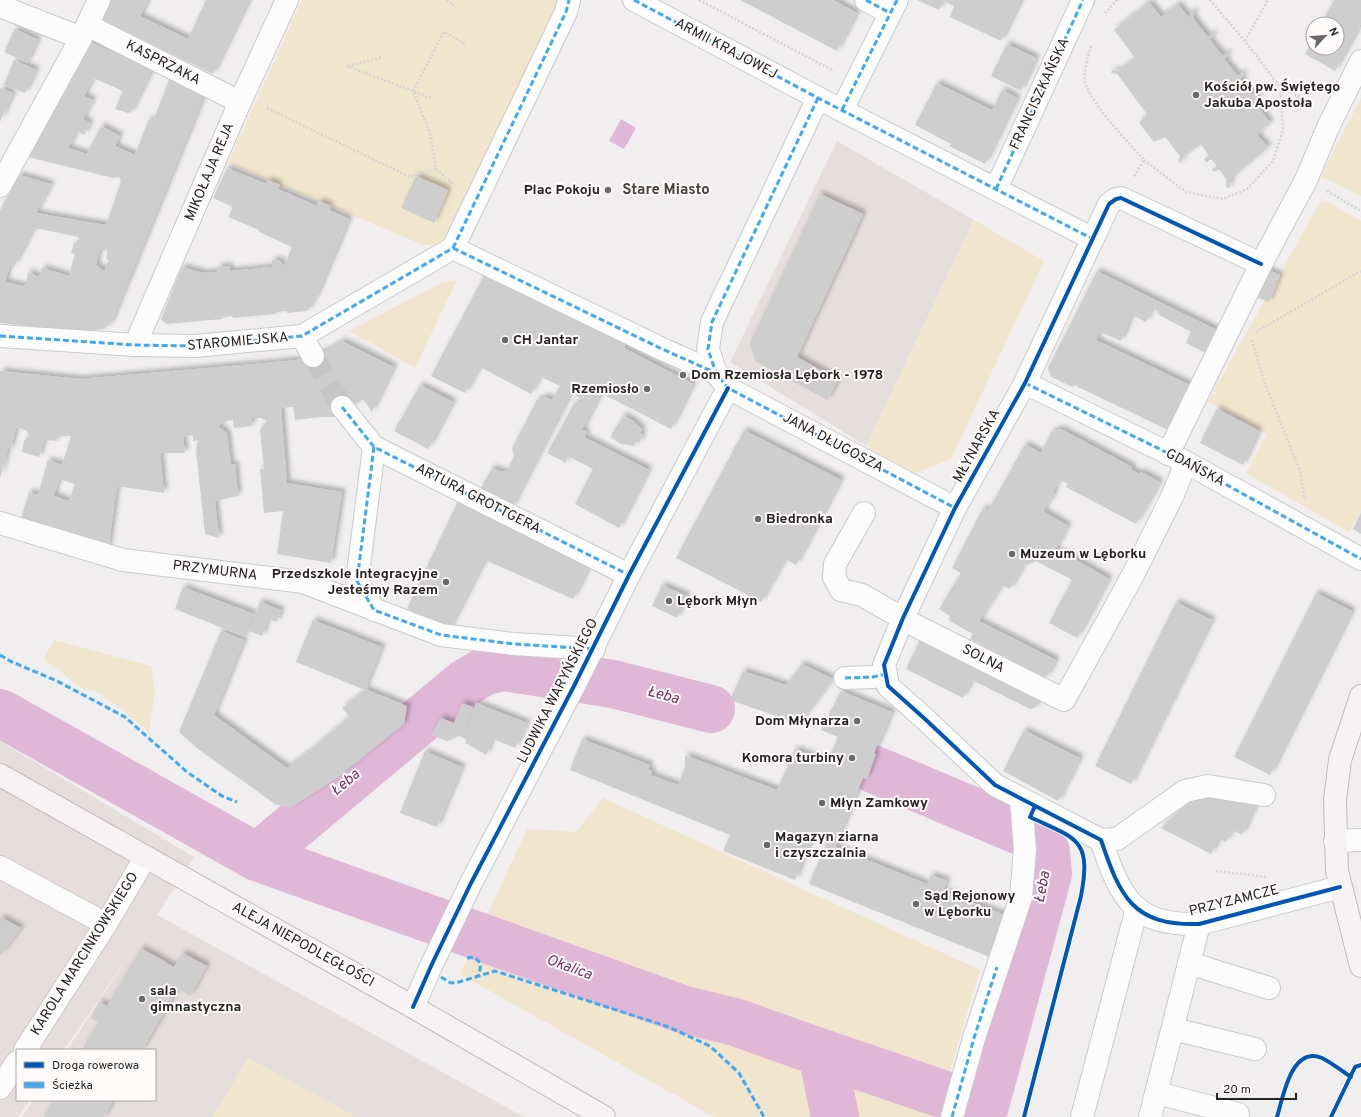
<svg xmlns="http://www.w3.org/2000/svg" width="1361" height="1117" viewBox="0 0 1361 1117" font-family="Overpass,sans-serif">
  <style>
    .built { fill: #e6dedd }
    .green { fill: #f1e5ce }
    .water { fill: #e1b7d8 }
    .lines { fill: none; stroke-linecap: round; stroke-linejoin: round }
    .river { stroke: #e1b7d8; stroke-width: 48 }
    .building { fill: #cfcece; fill-rule: evenodd; filter: url(#shadow) }
    .minor-tunnel { stroke: #c7c5c5; stroke-width: 22; stroke-dasharray: 22 11; stroke-linecap: butt }
    .minor-casing { stroke: #cbcaca; stroke-width: 24 }
    .major-casing { stroke: #c3bbbe; stroke-width: 24 }
    .path { stroke: #d6d4d4; stroke-width: 2.5; stroke-dasharray: 2 2; stroke-linecap: butt }
    .minor { stroke: #fdfcfc; stroke-width: 22 }
    .major { stroke: #f7f2f3; stroke-width: 22 }
    .quiet { stroke: #3fa9f5; stroke-width: 3; stroke-dasharray: 6 3; stroke-linecap: butt }
    .cycleway-casing { stroke: #fffbfa; stroke-width: 6 }
    .cycleway { stroke: #0057b8; stroke-width: 4 }
    .poi-dot { fill: #6b6a6a; stroke: #fffbfa; stroke-width: 1.5 }
    .labels { text-anchor: middle; dominant-baseline: central; stroke-width: 4; stroke-linejoin: round; paint-order: stroke }
    .street-label { font-size: 14px; fill: #242323; stroke: #fffbfa }
    .poi-label { font-size: 14px; font-weight: bold; fill: #242323; stroke: #fffbfa; text-anchor: start }
    .neighbourhood-label { font-size: 15px; font-weight: bold; fill: #454242; stroke: #fffbfa }
    .water-label { font-size: 15px; font-style: italic; fill: #742e69; stroke: #fffbfa }
  </style>
  <defs>
    <filter id="shadow"><feDropShadow dx="3.5" dy="-3.5" stdDeviation="2" flood-color="#0004"/></filter>
  </defs>
  <rect width="100%" height="100%" fill="#f0eeee"/>
  <!-- built -->
  <g class="built">
    <polygon points="837,141 974,220 866,446 730,362"/>
    <polygon points="0,741 194,857 157,915 524,1117 22,1117 33,1100 155,1100 155,1050 67,1050 132,951 64,1050 17,1050 17,1100 30,1100 18,1117 0,1117"/>
  </g>
  <!-- green -->
  <g class="green">
    <polygon points="302,0 568,0 453,248 421,244 228,163"/>
    <polygon points="1361,98 1361,196 1321,176"/>
    <polygon points="1322,199 1361,221 1361,510 1349,532 1246,473 1267,434 1208,401"/>
    <polygon points="974,220 1044,261 951,459 913,474 866,446"/>
    <polygon points="457,280 415,368 349,331 441,283"/>
    <polygon points="54,640 151,666 155,692 149,733 122,709 96,691 84,690 44,659"/>
    <polygon points="603,798 980,970 936,1117 714,1117 460,974 527,829 576,832"/>
    <polygon points="248,1058 357,1117 212,1117"/>
  </g>
  <!-- water -->
  <polygon class="water" points="621,119 636,128 624,149 609,141"/>
  <g class="lines">
    <!-- river -->
    <g class="river">
      <polyline points="0,713 257,857 465,683 485,671 504,667 613,684 711,709"/>
      <polyline points="873,769 1034,837 1046,852 1048,874 982,1117"/>
      <polyline points="257,857 685,1010 735,1022 822,1053 835,1117"/>
      <polyline points="822,1053 983,1108"/>
    </g>
  </g>
  <!-- building -->
  <g class="building">
    <polygon points="109,0 148,0 140,16 188,39 206,0 249,0 213,74 100,19"/>
    <polygon points="740,0 833,0 857,13 837,51"/>
    <polygon points="917,0 1021,0 1001,41 950,17 954,6 943,1 939,10"/>
    <polygon points="1334,0 1361,0 1361,23 1335,71 1305,54 1313,39 1313,48 1337,48 1337,24 1321,24"/>
    <polygon points="1149,2 1161,17 1178,4 1189,18 1191,11 1194,12 1193,18 1208,37 1212,33 1214,36 1209,39 1223,56 1227,53 1229,55 1224,59 1238,76 1242,72 1244,75 1240,78 1252,94 1258,94 1258,97 1256,97 1258,100 1255,102 1270,123 1257,135 1268,147 1230,180 1230,188 1226,187 1226,179 1219,169 1214,172 1212,169 1217,166 1211,159 1206,163 1204,159 1209,156 1201,144 1183,157 1181,163 1178,162 1180,156 1165,137 1154,142 1139,123 1147,114 1117,74 1111,73 1112,70 1119,71 1135,58 1114,30"/>
    <polygon points="15,29 38,40 27,63 4,52"/>
    <path d="M88,41L152,70L131,112L128,113L115,109L123,91L93,78L84,96L93,100L83,119L90,123L84,135L77,131L68,148L87,154L101,126L120,136L115,146L135,155L149,119L153,121L170,78L205,93L111,323L104,329L78,331L0,323V210L19,175L51,184L36,213L106,225L121,181L119,177L113,178L28,157ZM34,228L79,237L78,244L74,243L71,253L75,254L69,276L42,268L39,277L28,272L27,282L24,286L5,282L10,265L14,266ZM100,249L108,251L106,259L109,260L104,271L96,265Z"/>
    <polygon points="1007,44 1036,58 1021,91 991,76"/>
    <polygon points="14,60 36,70 25,93 4,85"/>
    <polygon points="937,83 992,110 1002,90 1017,98 985,164 949,146 951,144 915,125"/>
    <polygon points="0,88 13,93 0,122"/>
    <polygon points="227,168 266,184 268,180 280,185 278,189 317,206 319,201 331,206 329,210 349,219 317,295 307,311 287,313 287,311 276,312 276,314 233,318 232,316 222,317 222,319 166,324 161,319 182,267 203,273 218,272 217,267 229,266 230,271 272,267 272,260 279,260 284,266 292,247 259,232 259,230 228,217 233,207 213,198"/>
    <polygon points="416,176 448,190 434,223 401,208"/>
    <polygon points="820,194 863,214 797,357 838,380 827,400 755,361 750,343"/>
    <polygon points="1261,267 1280,275 1269,302 1250,295"/>
    <polygon points="488,268 575,313 531,394 480,367 465,393 431,376"/>
    <polygon points="1097,271 1219,331 1208,354 1186,343 1191,332 1159,315 1154,306 1146,322 1132,315 1121,341 1100,332 1096,340 1194,387 1172,432 1074,385 1073,387 1051,377 1048,368"/>
    <polygon points="577,311 628,340 624,348 693,384 671,429 601,393 582,430 587,432 584,437 649,470 619,528 575,504 593,469 568,456 566,463 547,453 574,404 586,400 584,396 580,398 571,393 512,507 480,490 492,468 502,472 508,470 514,456 512,448 537,400 546,397 552,400 560,386 541,377"/>
    <path d="M342,341L394,367L372,412L363,399L337,417H320L295,420L293,407L281,408L287,483L342,492L331,563L277,554L283,511L264,513L260,469H264L260,430L267,421L261,418H251L252,426L234,428L233,420L224,421L218,427L227,433L231,465L235,464L238,496L215,501L219,538L205,534L196,450L198,440L193,441V435L183,437L185,453H160L164,493L117,486L108,551L20,522L29,492L38,495L48,460L62,465L71,436L57,437V441L44,440L39,457L22,452L24,441L30,436L25,430L16,427L11,449L8,448L0,478V371L80,379L277,362L306,359L330,349ZM59,479L75,484L69,501L54,496Z"/>
    <polygon points="420,385 453,402 428,449 394,431"/>
    <polygon points="1217,409 1259,431 1243,465 1200,443"/>
    <polygon points="623,416 632,420 642,429 640,434 643,435 639,443 636,441 634,446 621,444 610,437"/>
    <polygon points="1061,429 1132,467 1131,469 1139,474 1141,472 1160,482 1136,524 1066,487 1068,484 1060,480 1053,492 1055,493 1043,511 1068,526 1055,550 1073,558 1109,579 1077,638 1049,623 1072,580 1036,561 1023,566 1010,589 1002,585 979,621 1056,660 1046,678 970,639 973,634 948,620 950,616 939,609 961,573 952,568 983,508 988,511 1025,444 1041,453 1051,432"/>
    <polygon points="744,430 841,480 796,565 785,559 761,602 676,558"/>
    <polygon points="458,501 590,565 573,599 485,560 447,634 406,611"/>
    <polygon points="1361,513 1361,534 1353,529"/>
    <polygon points="662,585 687,596 677,618 652,606"/>
    <polygon points="183,587 254,614 245,637 175,609"/>
    <polygon points="1316,593 1352,611 1270,775 1234,757"/>
    <polygon points="260,602 281,610 277,622 268,619 262,636 249,631"/>
    <polygon points="1176,602 1212,620 1131,784 1095,766"/>
    <polygon points="313,620 382,647 365,689 407,706 404,724 337,778 290,808 275,804 198,749 179,732 221,631 244,640 214,715 287,768 312,749 350,717 342,708 365,690 296,662"/>
    <polygon points="923,634 1042,695 1035,708 1030,709 972,680 963,698 906,669"/>
    <polygon points="802,664 833,679 799,724 730,700 743,671 786,685"/>
    <polygon points="841,691 892,712 874,753 876,754 867,779 863,778 835,847 927,884 931,875 947,881 943,891 1007,916 992,958 809,884 826,844 822,842 821,844 811,840 795,880 723,851 730,835 570,770 582,739 650,765 648,769 652,771 651,775 678,785 685,767 685,755 777,790 795,749 827,762 838,737 821,730"/>
    <polygon points="462,703 473,707 465,728 466,729 476,703 527,723 515,748 493,739 486,755 465,743 466,739 459,736 447,741 431,735 441,718 454,723"/>
    <polygon points="1024,730 1080,758 1058,801 1003,771"/>
    <polygon points="425,751 462,767 437,827 400,813"/>
    <polygon points="1195,796 1256,804 1242,835 1232,830 1226,842 1219,839 1211,854 1161,828"/>
    <polygon points="0,917 21,928 0,956"/>
    <polygon points="141,948 174,967 183,953 207,966 190,996 178,989 142,1050 82,1050 98,1022 91,1018 100,1002 107,1006"/>
    <polygon points="53,1100 113,1100 104,1117 43,1117"/>
  </g>
  <g class="lines">
    <!-- minor-tunnel -->
    <polyline class="minor-tunnel" points="313,356 342,407"/>
    <defs>
      <g id="minor">
        <polyline points="634,0 818,98 1093,239"/>
        <polyline points="866,0 890,13"/>
        <polyline points="0,6 81,38"/>
        <polyline points="87,25 240,102"/>
        <polyline points="818,98 712,322 708,349 716,373 728,388 955,508"/>
        <polyline points="842,110 897,0"/>
        <polyline points="0,186 81,38 99,0"/>
        <polyline points="996,189 1083,0"/>
        <polyline points="453,248 660,348 716,373"/>
        <polyline points="453,248 566,12 569,0"/>
        <path d="M1261,264L1121,198L1116,199L1109,204L1025,383L955,508L903,618L884,665L888,686L925,719L995,785L1101,840C1120,896 1132,926 1199,924L1340,887"/>
        <polyline points="0,336 135,345 195,346 302,336 453,248"/>
        <polyline points="302,336 313,356"/>
        <polyline points="135,345 240,102 287,0"/>
        <polyline points="1025,383 1178,458 1361,559"/>
        <polyline points="342,407 374,447 629,575"/>
        <polyline points="1168,454 1261,264 1306,180 1329,125 1361,61"/>
        <polyline points="864,513 835,564 834,577 841,590 862,595 916,626 1064,700 1134,573 1171,499 1186,463"/>
        <polyline points="0,523 123,560 303,582 441,635 514,644 594,649"/>
        <polyline points="374,610 357,581 374,447"/>
        <polyline points="845,678 873,677 886,674"/>
        <polyline points="1101,840 1117,839 1185,791 1208,786 1264,795"/>
        <polyline points="1335,841 1361,840"/>
        <polyline points="0,867 106,924"/>
        <polyline points="1189,963 1269,988"/>
        <polyline points="413,1007 432,964 470,885 574,686 629,575 728,388"/>
        <polyline points="1173,1029 1255,1049"/>
        <polyline points="25,1050 106,924 145,858"/>
        <polyline points="0,1088 17,1062"/>
        <polyline points="1157,1093 1238,1114"/>
        <polyline points="952,1117 974,1038 1021,897 1025,850 1021,800"/>
        <polyline points="1082,1117 1137,908"/>
        <polyline points="1150,1117 1199,924"/>
      </g>
      <g id="major">
        <polyline points="1361,696 1340,760 1335,800 1337,871 1361,966"/>
        <polyline points="0,775 413,1007 604,1117"/>
      </g>
    </defs>
    <!-- minor casing -->
    <use href="#minor" class="minor-casing"/>
    <!-- major casing -->
    <use href="#major" class="major-casing"/>
    <!-- path -->
    <g class="path">
      <polyline points="447,0 454,6"/>
      <polyline points="699,0 834,71"/>
      <polyline points="1105,13 1117,0"/>
      <polyline points="1245,41 1268,0"/>
      <path d="M1091,46C1088,56 1082,76 1086,85C1093,106 1128,142 1144,160L1134,177"/>
      <polyline points="347,66 431,98"/>
      <polyline points="348,66 383,57"/>
      <polyline points="1280,87 1312,103"/>
      <polyline points="267,108 410,177 436,169 430,133 413,91 444,32 466,44"/>
      <polyline points="1144,160 1186,192 1223,199 1247,189 1273,161 1283,130 1280,87 1245,41 1210,0"/>
      <polyline points="436,169 455,185"/>
      <polyline points="1327,191 1361,211"/>
      <polyline points="1256,332 1361,271"/>
      <polyline points="1252,340 1264,381 1300,471 1305,500"/>
      <polyline points="1216,871 1266,877"/>
    </g>
    <!-- minor -->
    <use href="#minor" class="minor"/>
    <!-- major -->
    <use href="#major" class="major"/>
    <!-- quiet -->
    <g class="quiet">
      <polyline points="634,0 818,98 1093,239 1091,242"/>
      <polyline points="866,0 890,13"/>
      <polyline points="818,98 712,322 708,349 716,373 728,388 955,508"/>
      <polyline points="842,110 897,0"/>
      <polyline points="996,189 1083,0"/>
      <polyline points="453,248 660,348 716,373"/>
      <polyline points="453,248 566,12 569,0"/>
      <polyline points="0,336 135,345 195,346 302,336 453,248"/>
      <polyline points="1025,383 1178,458 1361,559"/>
      <polyline points="342,407 374,447 629,575"/>
      <polyline points="374,447 357,581 374,610 441,635 514,644 594,649"/>
      <polyline points="0,655 10,661 57,681 125,717 187,772 222,796 237,802"/>
      <polyline points="845,678 873,677 886,674"/>
      <path d="M467,958L474,957C481,962 482,967 478,975"/>
      <polyline points="441,977 451,983 459,982 495,971 666,1026 710,1046 739,1073 764,1117"/>
      <polyline points="952,1117 974,1038 997,967"/>
    </g>
    <defs>
      <g id="cycleway">
        <path d="M1261,264L1121,198L1116,199L1109,204L1025,383L955,508L903,618L884,665L888,686L925,719L995,785L1101,840C1120,896 1132,926 1199,924L1340,887"/>
        <polyline points="413,1007 432,964 470,885 574,686 629,575 728,388"/>
        <path d="M1024,1117L1081,896C1092,838 1076,839 1030,817L1035,806"/>
        <path d="M1277,1117C1283,1098 1291,1045 1322,1058C1332,1063 1342,1071 1351,1077"/>
        <polyline points="1331,1117 1355,1067 1361,1065"/>
      </g>
    </defs>
    <!-- cycleway casing -->
    <use href="#cycleway" class="cycleway-casing"/>
    <!-- cycleway -->
    <use href="#cycleway" class="cycleway"/>
  </g>
  <!-- markers -->
  <g class="poi-dot">
    <circle cx="1196" cy="95" r="4"/>
    <circle cx="608" cy="190" r="4"/>
    <circle cx="505" cy="340" r="4"/>
    <circle cx="683" cy="375" r="4"/>
    <circle cx="647" cy="389" r="4"/>
    <circle cx="758" cy="519" r="4"/>
    <circle cx="1012" cy="554" r="4"/>
    <circle cx="446" cy="582" r="4"/>
    <circle cx="669" cy="601" r="4"/>
    <circle cx="857" cy="721" r="4"/>
    <circle cx="852" cy="758" r="4"/>
    <circle cx="822" cy="803" r="4"/>
    <circle cx="767" cy="845" r="4"/>
    <circle cx="916" cy="904" r="4"/>
    <circle cx="142" cy="999" r="4"/>
  </g>
  <g class="labels">
    <!-- street labels -->
    <g class="street-label">
      <text transform="translate(726 49) rotate(28)">ARMII KRAJOWEJ</text>
      <text transform="translate(163 63) rotate(27)">KASPRZAKA</text>
      <text transform="translate(1040 94) rotate(-65)">FRANCISZKAŃSKA</text>
      <text transform="translate(210 172) rotate(-67)">MIKOŁAJA REJA</text>
      <text transform="translate(238 342) rotate(-5)">STAROMIEJSKA</text>
      <text transform="translate(833 443) rotate(28)">JANA DŁUGOSZA</text>
      <text transform="translate(977 446) rotate(-61)">MŁYNARSKA</text>
      <text transform="translate(1195 468) rotate(28)">GDAŃSKA</text>
      <text transform="translate(478 499) rotate(27)">ARTURA GROTTGERA</text>
      <text transform="translate(215 571) rotate(7)">PRZYMURNA</text>
      <text transform="translate(983 659) rotate(27)">SOLNA</text>
      <text transform="translate(558 691) rotate(-63)">LUDWIKA WARYŃSKIEGO</text>
      <text transform="translate(1234 901) rotate(-14)">PRZYZAMCZE</text>
      <text transform="translate(303 945) rotate(29)">ALEJA NIEPODLEGŁOŚCI</text>
      <text transform="translate(85 954) rotate(-58)">KAROLA MARCINKOWSKIEGO</text>
    </g>
    <!-- poi labels -->
    <g class="poi-label">
      <text x="1204" y="87">Kościół pw. Świętego<tspan x="1204" dy="16">Jakuba Apostoła</tspan></text>
      <text x="600" y="190" text-anchor="end">Plac Pokoju</text>
      <text x="513" y="340">CH Jantar</text>
      <text x="691" y="375">Dom Rzemiosła Lębork - 1978</text>
      <text x="639" y="389" text-anchor="end">Rzemiosło</text>
      <text x="766" y="519">Biedronka</text>
      <text x="1020" y="554">Muzeum w Lęborku</text>
      <text x="438" y="574" text-anchor="end">Przedszkole Integracyjne<tspan x="438" dy="16">Jesteśmy Razem</tspan></text>
      <text x="677" y="601">Lębork Młyn</text>
      <text x="849" y="721" text-anchor="end">Dom Młynarza</text>
      <text x="844" y="758" text-anchor="end">Komora turbiny</text>
      <text x="830" y="803">Młyn Zamkowy</text>
      <text x="775" y="837">Magazyn ziarna<tspan x="775" dy="16">i czyszczalnia</tspan></text>
      <text x="924" y="896">Sąd Rejonowy<tspan x="924" dy="16">w Lęborku</tspan></text>
      <text x="150" y="991">sala<tspan x="150" dy="16">gimnastyczna</tspan></text>
    </g>
    <!-- neighbourhood labels -->
    <g class="neighbourhood-label">
      <text x="666" y="190">Stare Miasto</text>
    </g>
    <!-- water labels -->
    <g class="water-label">
      <text transform="translate(663 696) rotate(15)">Łeba</text>
      <text transform="translate(346 783) rotate(-40)">Łeba</text>
      <text transform="translate(1043 887) rotate(-79)">Łeba</text>
      <text transform="translate(569 968) rotate(20)">Okalica</text>
    </g>
  </g>
  <!-- legend -->
  <rect x="16" y="1049" width="140" height="52" fill="#fffbfa" stroke="#a7a5a4"/>
  <rect x="24" y="1062" width="20" height="6" fill="#0057b8" stroke="#a7a5a4"/>
  <text x="52" y="1069" font-size="12" fill="#242323">Droga rowerowa</text>
  <rect x="24" y="1082" width="20" height="6" fill="#3fa9f5" stroke="#a7a5a4"/>
  <text x="52" y="1089" font-size="12" fill="#242323">Ścieżka</text>
  <!-- north arrow -->
  <g transform="translate(1325 36) rotate(64)"><circle r="19" fill="#fffbfa" stroke="#a7a5a4"/>
  <path d="M0-3L7 15L0 10L-7 15Z" fill="#6b6a6a"/>
  <text y="-6" font-size="11" font-weight="bold" text-anchor="middle" fill="#242323">N</text>
  </g>
  <!-- scale -->
  <path d="M1217 1093v6h79v-6" fill="none" stroke="#242323" stroke-width="2"/>
  <text x="1223" y="1093" font-size="12" fill="#242323" stroke="#fffbfa" stroke-width="3" paint-order="stroke">20 m</text>
</svg>
